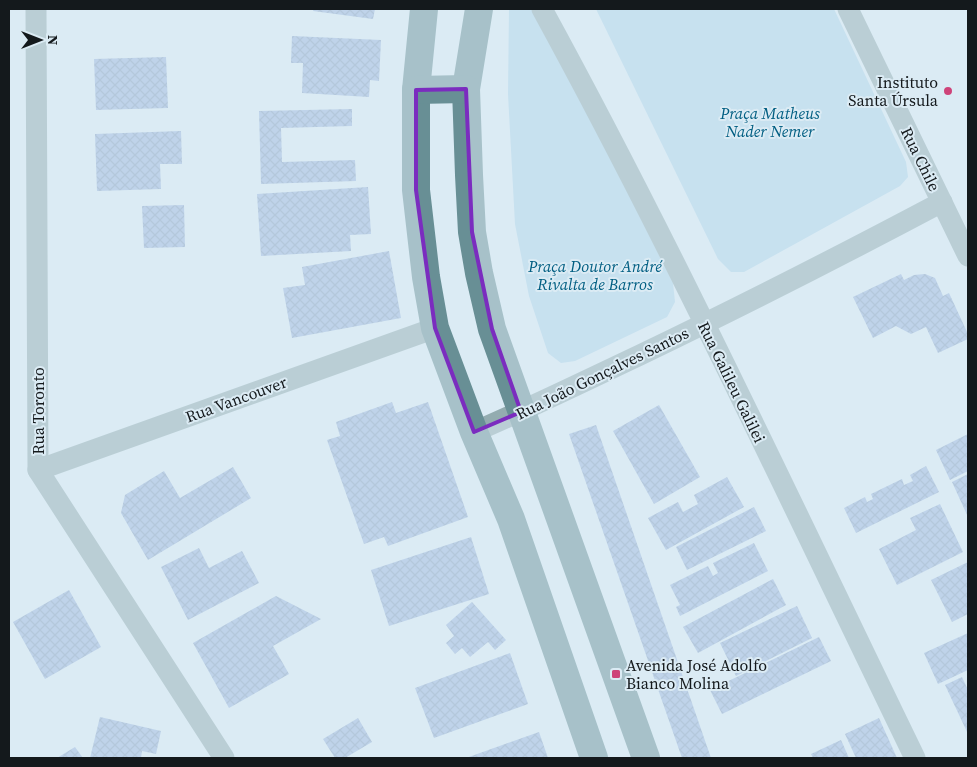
<svg xmlns="http://www.w3.org/2000/svg" width="977" height="767" viewBox="0 0 977 767" font-family="'Source Serif 4',serif">
  <style>
    .green { fill: #afd4e9 }
    .building { fill: url(#building-cross-hatch) }
    .lines { fill: none; stroke-linecap: round; stroke-linejoin: round }
    .minor { stroke: #93acb0; stroke-width: 21 }
    .secondary { stroke: #688f95; stroke-width: 28 }
    .marked { fill: none; stroke: #7b2cbf; stroke-width: 4; stroke-linejoin: round }
    .poi-dot { fill: #ce4379; stroke: #dbebf4; stroke-width: 2 }
    .labels { text-anchor: middle; dominant-baseline: central; stroke-width: 4; stroke-linejoin: round; paint-order: stroke }
    .poi-label { font-size: 16px; fill: #14191c; stroke: #dbebf4; text-anchor: end }
    .park-label { font-size: 16px; font-style: italic; fill: #015e82; stroke: #dbebf4 }
    .street-label { font-size: 16px; fill: #14191c; stroke: #dbebf4 }
  </style>
  <defs>
    <pattern id="building-cross-hatch" width="8" height="8" patternUnits="userSpaceOnUse" patternTransform="scale(1.25)"><rect width="8" height="8" fill="#9db7de"/><path d="M0 0l8 8M0 8l8-8" fill="none" stroke="#869dbe"/></pattern>
  </defs>
  <rect width="100%" height="100%" fill="#dbebf4"/>
  <!-- green -->
  <g class="green">
    <polygon points="509,9 538,9 673,283 675,302 667,317 575,361 561,363 548,353 529,296 515,224 508,94"/>
    <polygon points="596,9 834,9 906,162 908,177 900,186 744,272 731,272 718,259"/>
  </g>
  <!-- building -->
  <g class="building">
    <polygon points="314,9 375,9 373,19 313,11"/>
    <polygon points="292,36 381,40 379,81 370,80 369,97 302,93 303,63 291,63"/>
    <polygon points="166,57 168,108 96,110 94,59"/>
    <polygon points="352,109 352,126 281,128 282,162 355,160 356,181 261,184 259,111"/>
    <polygon points="181,131 182,164 160,164 161,189 97,191 95,134"/>
    <polygon points="368,187 371,234 350,235 351,251 261,256 257,194"/>
    <polygon points="184,205 185,247 144,248 142,206"/>
    <polygon points="389,251 401,318 292,338 283,288 305,285 302,267"/>
    <polygon points="901,274 904,280 914,275 925,274 935,278 943,296 949,293 968,334 968,339 938,353 926,327 911,334 896,326 873,338 853,297"/>
    <polygon points="392,402 396,413 428,402 468,517 388,546 384,537 364,544 327,440 340,436 336,422"/>
    <polygon points="659,405 700,477 654,504 613,431"/>
    <polygon points="596,425 711,758 682,758 569,434"/>
    <polygon points="968,434 968,471 950,480 936,450"/>
    <polygon points="926,466 939,492 856,533 844,508 865,497 867,502 873,499 871,494 902,479 904,485 913,481 910,475"/>
    <polygon points="233,467 251,498 148,560 121,513 125,495 164,471 180,498"/>
    <polygon points="968,474 968,517 952,482"/>
    <polygon points="727,477 744,507 666,550 648,518 678,502 683,512 698,504 694,495"/>
    <polygon points="940,504 963,552 897,585 879,549 916,530 910,518"/>
    <polygon points="754,507 766,531 687,570 676,547"/>
    <polygon points="471,537 489,594 389,626 371,570"/>
    <polygon points="754,543 768,571 680,616 676,607 680,605 670,585 708,566 713,576 718,573 713,563"/>
    <polygon points="199,548 209,568 242,551 259,583 188,620 161,567"/>
    <polygon points="968,562 968,614 952,622 931,580"/>
    <polygon points="773,579 786,605 698,653 683,627"/>
    <polygon points="69,590 101,647 45,679 13,622"/>
    <polygon points="276,596 321,619 273,646 289,674 229,708 193,643"/>
    <polygon points="472,602 506,640 495,650 488,642 470,657 462,648 455,654 446,643 454,636 446,625"/>
    <polygon points="797,606 812,638 736,676 720,643"/>
    <polygon points="968,633 968,670 938,684 924,653"/>
    <polygon points="819,637 831,661 722,714 710,690"/>
    <polygon points="510,653 528,704 434,738 415,688"/>
    <polygon points="962,677 968,690 968,734 945,685"/>
    <polygon points="100,717 161,731 156,754 142,751 141,758 90,758"/>
    <polygon points="358,718 372,742 345,758 335,758 323,739"/>
    <polygon points="879,718 897,758 856,758 845,734"/>
    <polygon points="539,732 548,758 466,758"/>
    <polygon points="841,740 849,758 813,758 811,754"/>
    <polygon points="75,747 83,758 57,758"/>
  </g>
  <g class="lines">
    <!-- minor -->
    <g class="minor">
      <polyline points="36,9 38,470 224,758"/>
      <path d="M542,9C676,254 793,507 915,758"/>
      <polyline points="848,9 968,256"/>
      <path d="M474,432C530,408 585,381 640,355C742,306 842,255 942,202"/>
      <polyline points="38,470 435,328"/>
    </g>
    <!-- secondary -->
    <g class="secondary">
      <polyline points="424,9 416,90 416,190 426,277 435,328 474,432 511,519 594,758"/>
      <polyline points="479,9 466,89 469,175 472,232 479,273 492,329 646,758"/>
      <polyline points="416,90 466,89"/>
    </g>
  </g>
  <!-- marked area -->
  <path d="M0 0H977V767H0ZM466,89L472,232L492,329L521,412L474,432L435,328L416,190V90Z" fill="#dbebf4" fill-opacity=".55" fill-rule="evenodd"/>
  <path class="marked" d="M466,89L472,232L492,329L521,412L474,432L435,328L416,190V90Z"/>
  <!-- markers -->
  <g class="poi-dot">
    <circle cx="948" cy="91" r="5"/>
    <rect x="611" y="669" width="10" height="10" rx="2.5"/>
  </g>
  <g class="labels">
    <!-- poi labels -->
    <g class="poi-label">
      <text x="938" y="82">Instituto<tspan x="938" dy="18">Santa Úrsula</tspan></text>
      <text x="626" y="665" text-anchor="start">Avenida José Adolfo<tspan x="626" dy="18">Bianco Molina</tspan></text>
    </g>
    <!-- park labels -->
    <g class="park-label">
      <text x="770" y="113">Praça Matheus<tspan x="770" dy="18">Nader Nemer</tspan></text>
      <text x="595" y="266">Praça Doutor André<tspan x="595" dy="18">Rivalta de Barros</tspan></text>
    </g>
    <!-- street labels -->
    <g class="street-label">
      <text transform="translate(921 159) rotate(64)">Rua Chile</text>
      <text transform="translate(602 373) rotate(-26)">Rua João Gonçalves Santos</text>
      <text transform="translate(732 382) rotate(64)">Rua Galileu Galilei</text>
      <text transform="translate(236 399) rotate(-20)">Rua Vancouver</text>
      <text transform="translate(38 411) rotate(-90)">Rua Toronto</text>
    </g>
  </g>
  <!-- border -->
  <rect width="977" height="767" fill="none" stroke="#14191c" stroke-width="20"/>
  <!-- north arrow -->
  <g transform="translate(40 40) rotate(90)" stroke="#dbebf4" stroke-width="4" paint-order="stroke">
  <path d="M0-4L9 19L0 12L-9 19Z" fill="#14191c"/>
  <text y="-8" font-size="14" font-weight="bold" text-anchor="middle" fill="#14191c">N</text>
  </g>
</svg>
